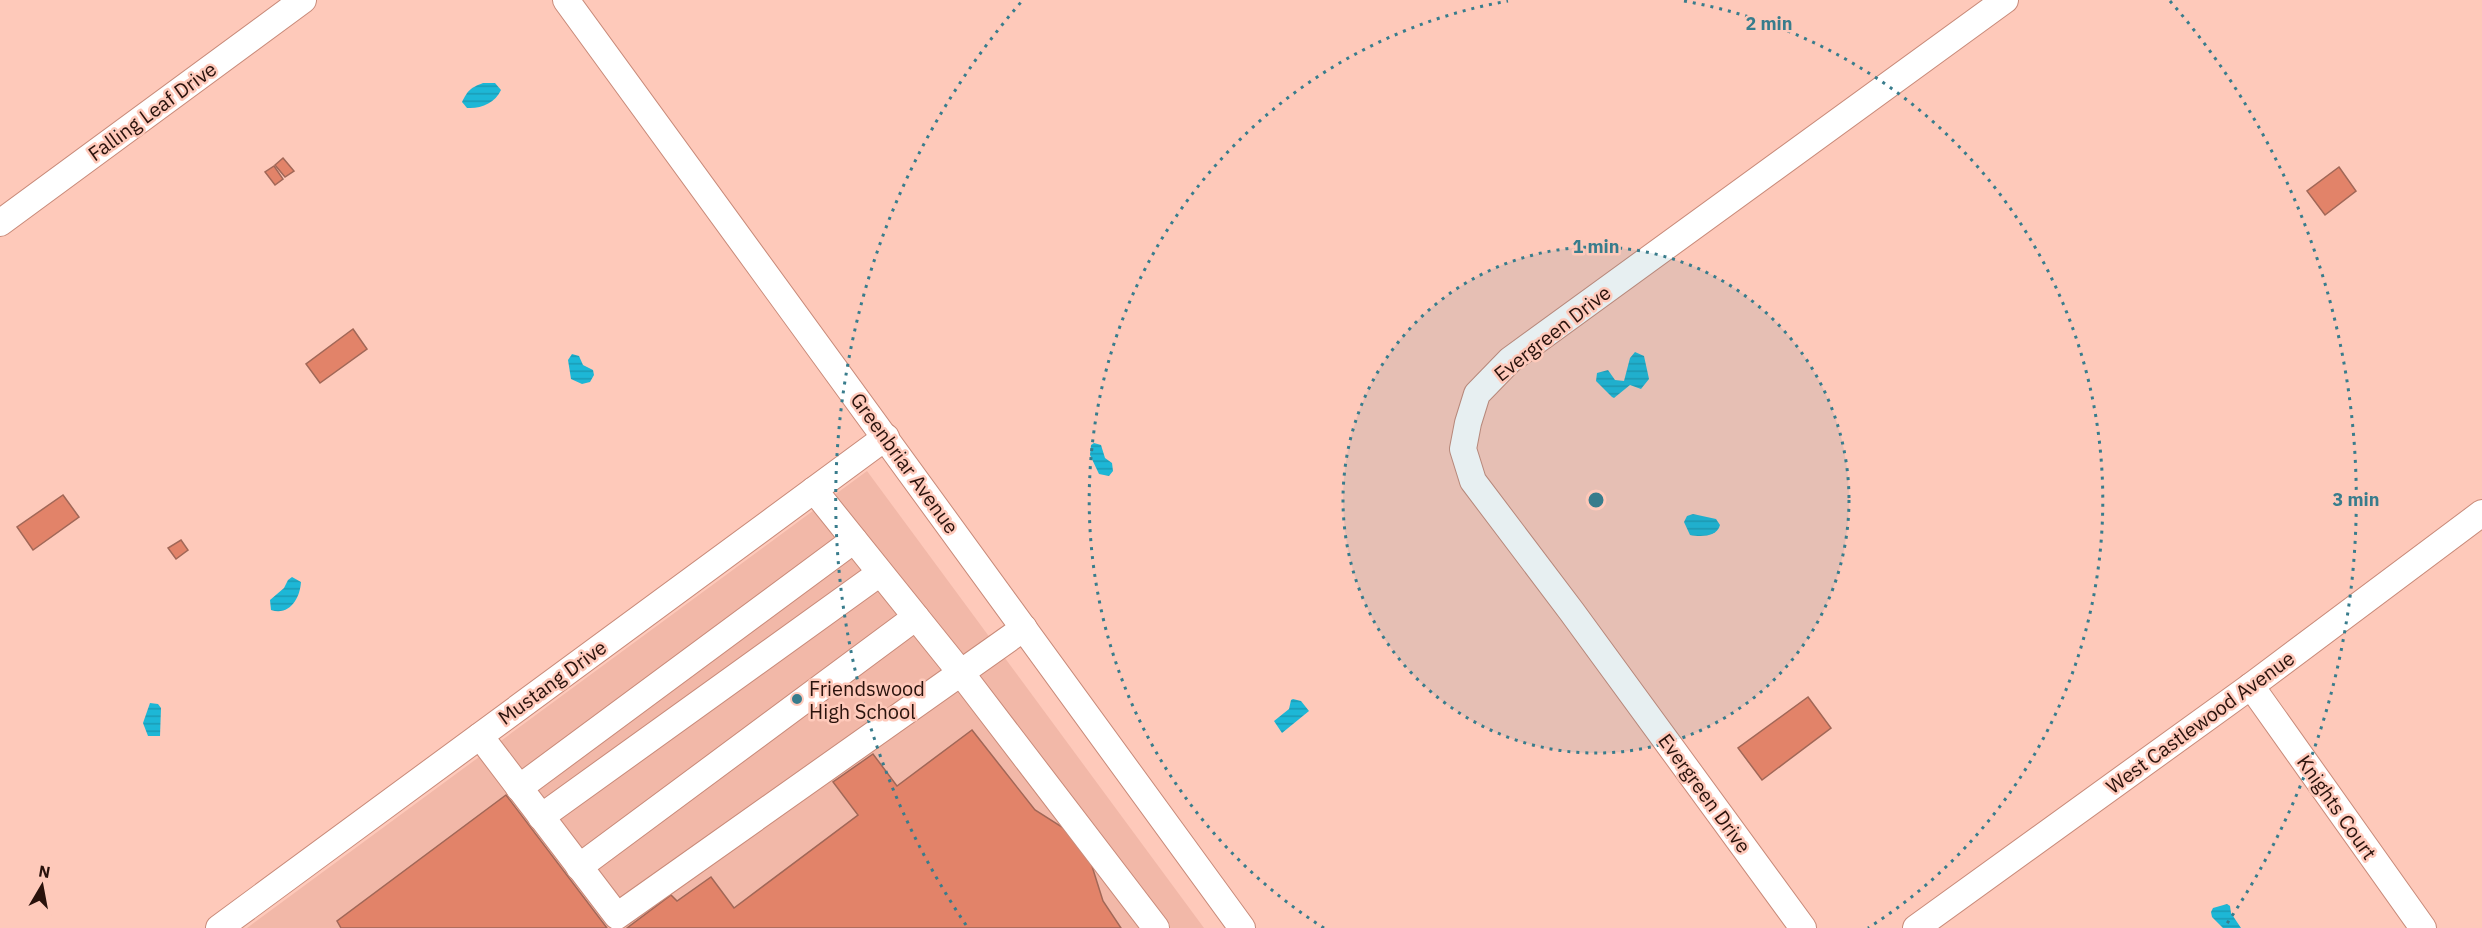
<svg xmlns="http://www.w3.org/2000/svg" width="2482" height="928" viewBox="0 0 2482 928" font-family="'IBM Plex Sans',sans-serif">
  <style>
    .built { fill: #f2b8a8 }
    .water { fill: url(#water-rules) }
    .building { fill: #e28369; stroke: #a16757; stroke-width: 1.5 }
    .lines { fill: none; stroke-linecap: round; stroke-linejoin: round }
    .minor-casing { stroke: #c88a79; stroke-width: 28 }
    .minor { stroke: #fff; stroke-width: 26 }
    .ring { fill: none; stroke: #387c8c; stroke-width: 3; stroke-dasharray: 3 6 }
    .poi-dot { fill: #387c8c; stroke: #fec9ba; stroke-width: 2 }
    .labels { text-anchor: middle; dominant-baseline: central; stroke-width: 5; stroke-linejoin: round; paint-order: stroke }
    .street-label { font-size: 20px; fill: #29120c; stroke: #fec9ba }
    .poi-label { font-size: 20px; fill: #29120c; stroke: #fec9ba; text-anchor: start }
    .centre { fill: #387c8c; stroke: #fec9ba; stroke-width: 3 }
    .ring-label { font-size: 18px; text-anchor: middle; font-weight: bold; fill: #387c8c; stroke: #fec9ba; stroke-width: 5; stroke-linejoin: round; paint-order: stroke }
  </style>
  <defs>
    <pattern id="water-rules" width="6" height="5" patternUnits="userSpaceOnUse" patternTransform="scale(1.5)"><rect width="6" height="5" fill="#1db7d6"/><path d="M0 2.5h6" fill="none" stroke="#1a9cb6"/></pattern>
  </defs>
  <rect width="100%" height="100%" fill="#fec9ba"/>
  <!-- built -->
  <polygon class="built" points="867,471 1204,928 247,928"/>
  <!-- water -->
  <g class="water">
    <path d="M483,83H495L501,90C495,103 481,109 467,108L462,102C468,90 470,88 483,83Z"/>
    <polygon points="1635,352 1644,356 1649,379 1641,389 1630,385 1614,398 1612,397 1596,381 1597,373 1608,370 1615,380 1624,381 1630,358"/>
    <polygon points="572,354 579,356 583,365 593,370 594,375 590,382 582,384 571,379 568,360"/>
    <polygon points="1094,443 1101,445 1105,458 1112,463 1113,471 1109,476 1099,474 1090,455 1091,445"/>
    <path d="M1693,514L1716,519L1720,525C1717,537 1701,537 1690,535L1684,522L1687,516Z"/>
    <path d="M292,577L301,582C300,598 290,616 271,610L270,600L284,588L288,580Z"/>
    <polygon points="1293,699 1301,701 1309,711 1282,733 1274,721 1289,709 1291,700"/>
    <polygon points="150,703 158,704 161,708 160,736 148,736 143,723"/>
    <polygon points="2227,904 2230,906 2231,913 2241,928 2223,928 2212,917 2211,912 2213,908"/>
  </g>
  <!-- building -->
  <g class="building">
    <polygon points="283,158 294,171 285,177 275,165"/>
    <polygon points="274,166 283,179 275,185 265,172"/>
    <polygon points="2339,167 2356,191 2325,215 2307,191"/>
    <polygon points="353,329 367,349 320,383 306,364"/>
    <polygon points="63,495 79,517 33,550 17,527"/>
    <polygon points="181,540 188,550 176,559 168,548"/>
    <polygon points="1808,697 1831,728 1762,780 1738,748"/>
    <polygon points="972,730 1035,810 1062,827 1081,845 1091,863 1103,901 1121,928 627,928 671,895 677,901 711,877 734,908 858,815 833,782 873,754 897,786"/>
    <polygon points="506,795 607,928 341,928 337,921"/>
  </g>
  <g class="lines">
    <defs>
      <g id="minor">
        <polyline points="566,0 1242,928"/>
        <polyline points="0,223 303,0"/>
        <polyline points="814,490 961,673 1156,928"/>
        <polyline points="2251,686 2423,928"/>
        <polyline points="480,736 617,916 1024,628"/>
        <polyline points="519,788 854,540"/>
        <polyline points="541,817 880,573"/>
        <polyline points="579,867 916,617"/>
        <polyline points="219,928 886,437"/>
        <polyline points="1803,928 1572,612 1473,481 1463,449 1468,423 1477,394 1510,360 2005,0"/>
        <polyline points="1916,928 2251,686 2482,513"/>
      </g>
    </defs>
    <!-- minor casing -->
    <use href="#minor" class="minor-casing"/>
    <!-- minor -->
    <use href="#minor" class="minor"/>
  </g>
  <!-- distance rings -->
  <circle cx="1596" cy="500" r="253" fill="#387c8c" fill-opacity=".12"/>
  <g class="ring">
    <circle cx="1596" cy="500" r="253"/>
    <path d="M1324 928A507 507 0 0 1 1508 1M1684 1A507 507 0 0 1 1868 928"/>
    <path d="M966 925A760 760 0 0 1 1022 1M2170 1A760 760 0 0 1 2226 925"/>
  </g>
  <!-- markers -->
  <circle class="poi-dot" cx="797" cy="699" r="6"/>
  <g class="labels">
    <!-- street labels -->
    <g class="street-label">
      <text transform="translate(152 111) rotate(-36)">Falling Leaf Drive</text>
      <text transform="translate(1552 333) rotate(-38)">Evergreen Drive</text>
      <text transform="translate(905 463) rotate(54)">Greenbriar Avenue</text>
      <text transform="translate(552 682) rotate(-36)">Mustang Drive</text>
      <text transform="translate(2200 722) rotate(-36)">West Castlewood Avenue</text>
      <text transform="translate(1705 793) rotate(54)">Evergreen Drive</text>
      <text transform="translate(2337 807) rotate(55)">Knights Court</text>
    </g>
    <!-- poi labels -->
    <g class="poi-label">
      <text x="809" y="688">Friendswood<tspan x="809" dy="23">High School</tspan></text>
    </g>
  </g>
  <circle cx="1596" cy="500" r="9" class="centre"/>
  <g class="ring-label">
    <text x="1769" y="30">2 min</text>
    <text x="1596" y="253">1 min</text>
    <text x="2356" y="506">3 min</text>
  </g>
  <!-- north arrow -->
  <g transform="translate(42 886) rotate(10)" stroke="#fec9ba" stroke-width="4.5" paint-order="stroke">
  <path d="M0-4.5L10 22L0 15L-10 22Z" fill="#29120c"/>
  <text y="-9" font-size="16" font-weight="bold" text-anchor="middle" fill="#29120c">N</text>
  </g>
</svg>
